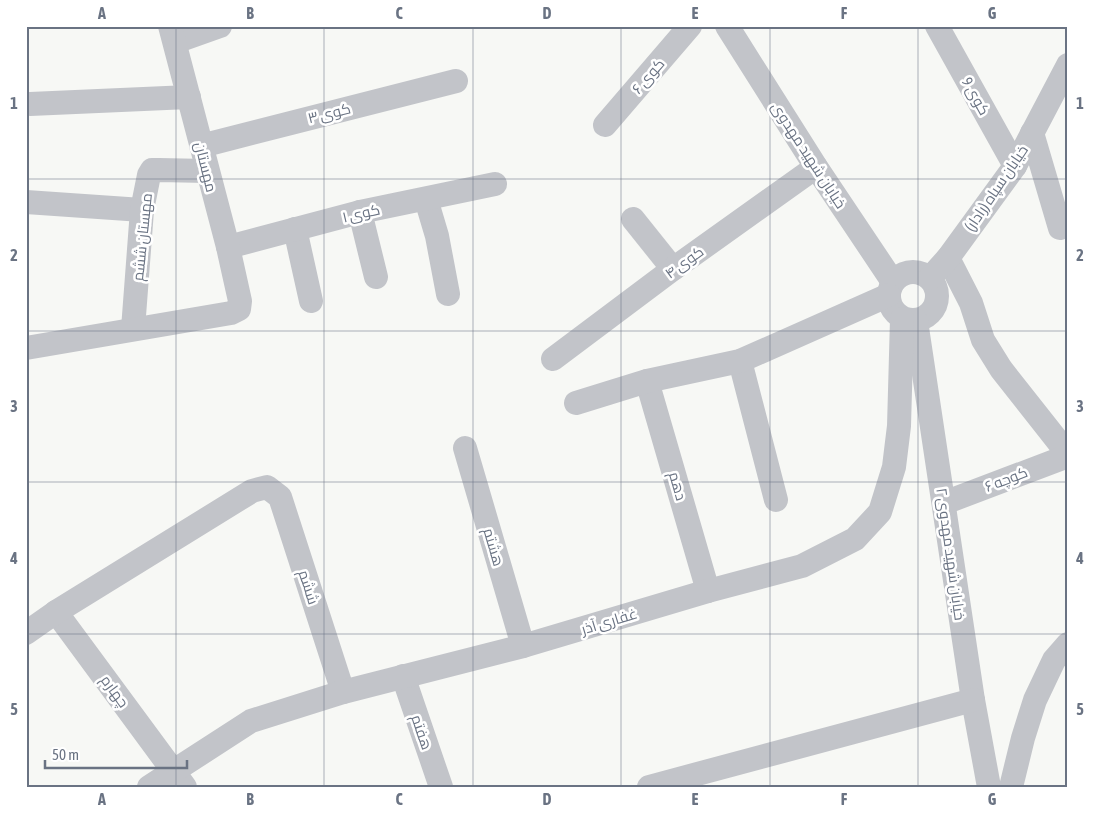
<svg xmlns="http://www.w3.org/2000/svg" width="1094" height="813" viewBox="0 0 1094 813" font-family="'Asap Condensed',Cairo,sans-serif">
  <style>
    .lines { fill: none; stroke-linecap: round; stroke-linejoin: round }
    .minor { stroke: #c2c4c9; stroke-width: 24 }
    .grid { fill: none; stroke: #6a7383; stroke-width: 1; stroke-opacity: 0.55 }
    .labels { text-anchor: middle; dominant-baseline: central; stroke-width: 5; stroke-linejoin: round; paint-order: stroke }
    .street-label { font-size: 15px; fill: #6a7383; stroke: #fff }
    .neatline { fill: none; stroke: #6a7383; stroke-width: 2 }
    .grid-label { font-size: 16px; text-anchor: middle; font-weight: bold; fill: #6a7383 }
  </style>
  <rect width="100%" height="100%" fill="#f7f8f5"/>
  <g class="lines">
    <!-- minor -->
    <g class="minor">
      <polyline points="727,26 816,167 893,282"/>
      <polyline points="937,26 1015,166"/>
      <polyline points="175,42 220,26"/>
      <polyline points="30,104 189,97"/>
      <polyline points="605,125 690,26"/>
      <polyline points="1032,133 1060,228"/>
      <polyline points="201,146 456,81"/>
      <polyline points="426,199 437,236 448,294"/>
      <polyline points="26,202 142,210"/>
      <polyline points="360,212 376,277"/>
      <polyline points="633,219 673,269"/>
      <polyline points="295,229 311,301"/>
      <polyline points="228,247 360,212 495,184"/>
      <polyline points="948,258 971,303 983,340 1001,369 1068,454"/>
      <circle cx="913" cy="296" r="24"/>
      <polyline points="930,278 948,258 1015,166 1068,65"/>
      <polyline points="916,321 973,700 989,787"/>
      <polyline points="133,329 142,210 149,175 152,170 159,170 207,171"/>
      <polyline points="26,348 231,313 239,309 240,301 228,247 170,26"/>
      <polyline points="553,359 673,269 816,167"/>
      <polyline points="740,361 776,500"/>
      <polyline points="647,381 708,591"/>
      <polyline points="576,403 647,381 740,361 889,295"/>
      <polyline points="465,448 523,646"/>
      <polyline points="944,503 1068,456"/>
      <polyline points="56,612 185,787"/>
      <polyline points="26,633 56,612 252,491 267,487 280,497 343,692"/>
      <polyline points="403,676 441,787"/>
      <polyline points="149,787 251,721 343,692 523,646 708,591 802,566 855,539 880,512 894,467 899,426 902,319"/>
      <polyline points="649,787 973,700"/>
      <polyline points="1011,787 1023,738 1035,700 1054,660 1068,644"/>
    </g>
  </g>
  <!-- grid -->
  <path class="grid" d="M176,26V787M324,26V787M473,26V787M621,26V787M770,26V787M918,26V787M26,179H1068M26,331H1068M26,482H1068M26,634H1068"/>
  <g class="labels">
    <!-- street labels -->
    <g class="street-label">
      <text transform="translate(648 76) rotate(-49)">کوی ۶</text>
      <text transform="translate(976 96) rotate(61)">کوی 9</text>
      <text transform="translate(329 113) rotate(-14)">کوی ۳</text>
      <text transform="translate(809 155) rotate(57)">خیابان شهید مهدوی</text>
      <text transform="translate(206 167) rotate(76)">مهستان</text>
      <text transform="translate(996 188) rotate(-56)">خیابان سپاه (رادار)</text>
      <text transform="translate(361 213) rotate(-13)">کوی ۱</text>
      <text transform="translate(142 237) rotate(-84)">مهستان ششم</text>
      <text transform="translate(684 262) rotate(-36)">کوی ۴</text>
      <text transform="translate(1006 479) rotate(-21)">کوچه ۶</text>
      <text transform="translate(678 486) rotate(74)">دهم</text>
      <text transform="translate(494 547) rotate(74)">هشتم</text>
      <text transform="translate(951 554) rotate(82)">خیابان شهید مهدوی ۲</text>
      <text transform="translate(309 587) rotate(72)">ششم</text>
      <text transform="translate(609 621) rotate(-17)">غفاری آذر</text>
      <text transform="translate(115 691) rotate(54)">چهارم</text>
      <text transform="translate(422 732) rotate(71)">هفتم</text>
    </g>
  </g>
  <!-- border -->
  <rect width="1094" height="813" fill="none" stroke="#ffffff" stroke-width="55"/>
  <!-- scale -->
  <path d="M45 760v8h142v-8" fill="none" stroke="#6a7383" stroke-width="2.5"/>
  <text x="52" y="760" font-size="15" fill="#6a7383" stroke="#ffffff" stroke-width="4" paint-order="stroke">50 m</text>
  <rect x="28" y="28" width="1038" height="758" class="neatline"/>
  <g class="grid-label">
    <text x="102" y="19">A</text>
    <text x="250" y="19">B</text>
    <text x="399" y="19">C</text>
    <text x="547" y="19">D</text>
    <text x="695" y="19">E</text>
    <text x="844" y="19">F</text>
    <text x="992" y="19">G</text>
    <text x="14" y="109">1</text>
    <text x="1080" y="109">1</text>
    <text x="14" y="261">2</text>
    <text x="1080" y="261">2</text>
    <text x="14" y="412">3</text>
    <text x="1080" y="412">3</text>
    <text x="14" y="564">4</text>
    <text x="1080" y="564">4</text>
    <text x="14" y="715">5</text>
    <text x="1080" y="715">5</text>
    <text x="102" y="805">A</text>
    <text x="250" y="805">B</text>
    <text x="399" y="805">C</text>
    <text x="547" y="805">D</text>
    <text x="695" y="805">E</text>
    <text x="844" y="805">F</text>
    <text x="992" y="805">G</text>
  </g>
</svg>
